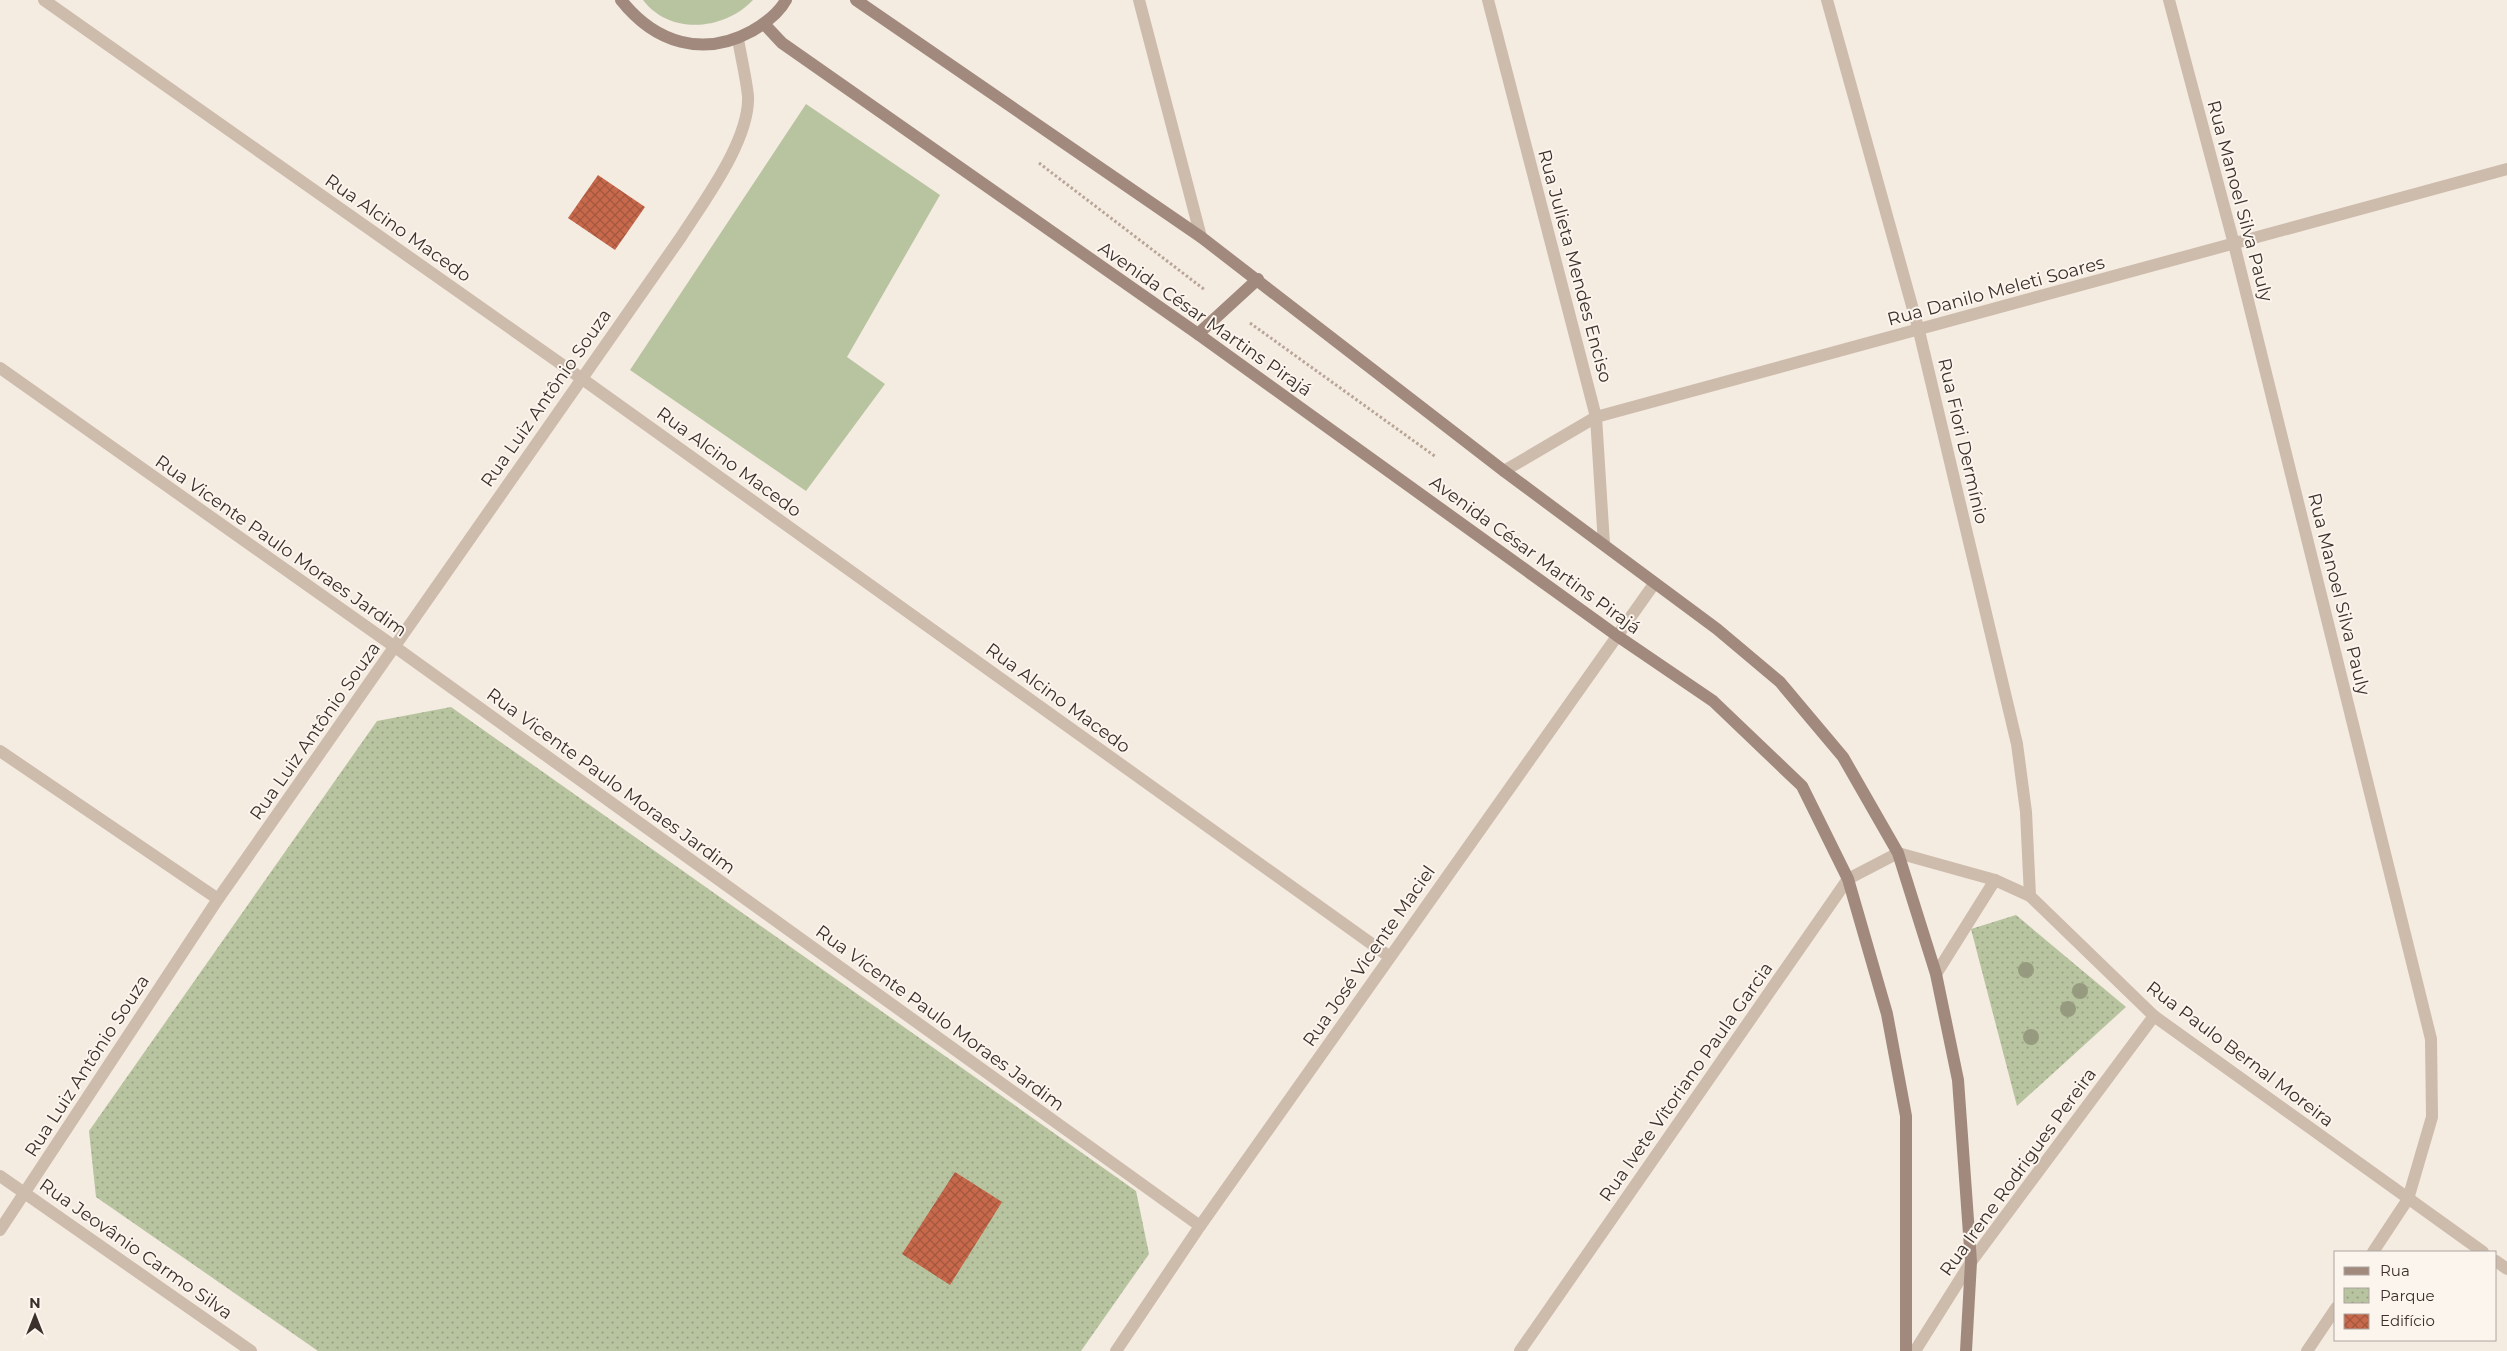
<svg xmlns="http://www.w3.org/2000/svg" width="2507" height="1351" viewBox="0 0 2507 1351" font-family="Montserrat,sans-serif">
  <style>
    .grass { fill: #b8c4a0 }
    .park { fill: url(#park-dots) }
    .building { fill: url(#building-cross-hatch) }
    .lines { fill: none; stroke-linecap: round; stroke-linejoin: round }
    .path { stroke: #b9a596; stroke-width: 3; stroke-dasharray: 2.5 2.5; stroke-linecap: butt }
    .street { stroke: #cdbbac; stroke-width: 12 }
    .secondary { stroke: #a18a7d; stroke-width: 12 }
    .tree { fill: #969b7f }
    .labels { text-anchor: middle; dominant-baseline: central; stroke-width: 4; stroke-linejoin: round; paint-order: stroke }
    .street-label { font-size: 18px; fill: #3b302b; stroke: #fbf5ee }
  </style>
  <defs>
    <pattern id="park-dots" width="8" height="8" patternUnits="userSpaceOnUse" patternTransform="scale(1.25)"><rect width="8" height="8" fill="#b8c4a0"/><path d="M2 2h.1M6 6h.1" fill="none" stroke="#97a083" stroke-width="1.8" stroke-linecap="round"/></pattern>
    <pattern id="building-cross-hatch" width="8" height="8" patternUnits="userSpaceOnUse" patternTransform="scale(1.25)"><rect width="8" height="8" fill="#c8694b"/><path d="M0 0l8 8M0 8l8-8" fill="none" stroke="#a4573f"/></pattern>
  </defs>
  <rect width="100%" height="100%" fill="#f4ebe1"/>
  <!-- grass -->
  <g class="grass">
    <path d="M643,0H753C725,30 670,36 643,0Z"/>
    <polygon points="806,104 940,195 847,357 885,384 806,491 630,370"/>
  </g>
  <!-- park -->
  <g class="park">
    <polygon points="451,707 1136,1191 1149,1254 1081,1351 318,1351 96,1197 89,1131 377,721"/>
    <polygon points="2016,915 2126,1007 2017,1106 1971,929"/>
  </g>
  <!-- building -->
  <g class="building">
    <polygon points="598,175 645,207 615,250 568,218"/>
    <polygon points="955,1172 1002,1202 950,1285 902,1254"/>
  </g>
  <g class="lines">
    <!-- path -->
    <g class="path">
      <polyline points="1039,163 1205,290"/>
      <polyline points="1250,323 1436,457"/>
    </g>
    <!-- street -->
    <g class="street">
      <polyline points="44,0 581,378 1390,957"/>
      <polyline points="1139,0 1201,237"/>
      <polyline points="1488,0 1596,417 1604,544"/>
      <polyline points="1827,0 1919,331 2017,744 2026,812 2030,896"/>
      <polyline points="2169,0 2234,244 2431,1039 2432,1117 2408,1199 2373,1252"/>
      <polyline points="0,368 395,647 1200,1226"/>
      <polyline points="1504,471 1596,417 2507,169"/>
      <polyline points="0,751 218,899"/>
      <polyline points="1936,974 1995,880"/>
      <polyline points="0,1176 251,1351"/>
      <path d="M0,1230L218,899L681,237C704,201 750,140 748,96C746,77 741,57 738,39"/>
      <polyline points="2496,1261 2507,1269"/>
      <polyline points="1116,1351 1200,1226 1654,584"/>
      <polyline points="1520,1351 1848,879 1898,853 1995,880 2030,896 2154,1016 2483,1252"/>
      <polyline points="1915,1351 1971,1262 2154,1016"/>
      <polyline points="2307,1351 2336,1308"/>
    </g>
    <!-- secondary -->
    <g class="secondary">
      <path d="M621,0C655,43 703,58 752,31C764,24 779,13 786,0"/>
      <polyline points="856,0 1201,237 1504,471 1717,629 1780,682 1843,757 1898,853 1936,974 1958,1080 1971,1262 1966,1351"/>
      <polyline points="764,24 782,43 1198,334 1616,635 1713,701 1802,786 1848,879 1887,1014 1906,1116 1906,1351"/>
      <polyline points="1198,334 1258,279"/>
    </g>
  </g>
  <!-- trees -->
  <g class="tree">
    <circle cx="2026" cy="970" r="8"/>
    <circle cx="2080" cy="991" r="8"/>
    <circle cx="2068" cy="1009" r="8"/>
    <circle cx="2031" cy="1037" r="8"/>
  </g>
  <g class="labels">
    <!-- street labels -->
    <g class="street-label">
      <text transform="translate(2240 201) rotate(75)">Rua Manoel Silva Pauly</text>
      <text transform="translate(398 228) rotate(35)">Rua Alcino Macedo</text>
      <text transform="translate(1575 266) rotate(75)">Rua Julieta Mendes Enciso</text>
      <text transform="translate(1996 291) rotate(-15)">Rua Danilo Meleti Soares</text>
      <text transform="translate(1205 319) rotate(35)">Avenida César Martins Pirajá</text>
      <text transform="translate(546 398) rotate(-55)">Rua Luiz Antônio Souza</text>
      <text transform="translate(1963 441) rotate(77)">Rua Fiori Dermínio</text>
      <text transform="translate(729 462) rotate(36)">Rua Alcino Macedo</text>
      <text transform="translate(281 546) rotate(35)">Rua Vicente Paulo Moraes Jardim</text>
      <text transform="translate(1535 555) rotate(36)">Avenida César Martins Pirajá</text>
      <text transform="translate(2339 594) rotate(76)">Rua Manoel Silva Pauly</text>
      <text transform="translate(1058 698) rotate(36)">Rua Alcino Macedo</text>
      <text transform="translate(315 731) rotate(-55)">Rua Luiz Antônio Souza</text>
      <text transform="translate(611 781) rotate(36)">Rua Vicente Paulo Moraes Jardim</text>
      <text transform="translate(1369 956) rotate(-55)">Rua José Vicente Maciel</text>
      <text transform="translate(940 1018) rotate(36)">Rua Vicente Paulo Moraes Jardim</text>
      <text transform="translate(2240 1054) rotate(37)">Rua Paulo Bernal Moreira</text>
      <text transform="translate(87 1066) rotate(-57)">Rua Luiz Antônio Souza</text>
      <text transform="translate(1686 1082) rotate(-55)">Rua Ivete Vitoriano Paula Garcia</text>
      <text transform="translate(2018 1172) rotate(-54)">Rua Irene Rodrigues Pereira</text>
      <text transform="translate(136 1249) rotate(35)">Rua Jeovânio Carmo Silva</text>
    </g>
  </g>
  <!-- legend -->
  <rect x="2334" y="1251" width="162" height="90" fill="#fbf5ee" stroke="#aea6a0"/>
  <rect x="2344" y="1267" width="25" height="8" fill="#a18a7d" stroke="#aea6a0"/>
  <text x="2380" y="1276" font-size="15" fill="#3b302b">Rua</text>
  <rect x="2344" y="1288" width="25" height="15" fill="url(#park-dots)" stroke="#aea6a0"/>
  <text x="2380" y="1301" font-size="15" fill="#3b302b">Parque</text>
  <rect x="2344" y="1314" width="25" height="15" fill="url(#building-cross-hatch)" stroke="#aea6a0"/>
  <text x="2380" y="1326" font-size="15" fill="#3b302b">Edifício</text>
  <!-- north arrow -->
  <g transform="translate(35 1316)" stroke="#fbf5ee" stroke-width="4" paint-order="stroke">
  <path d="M0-4L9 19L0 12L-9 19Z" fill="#3b302b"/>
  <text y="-8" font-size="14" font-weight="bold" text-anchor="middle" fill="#3b302b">N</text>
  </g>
</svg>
